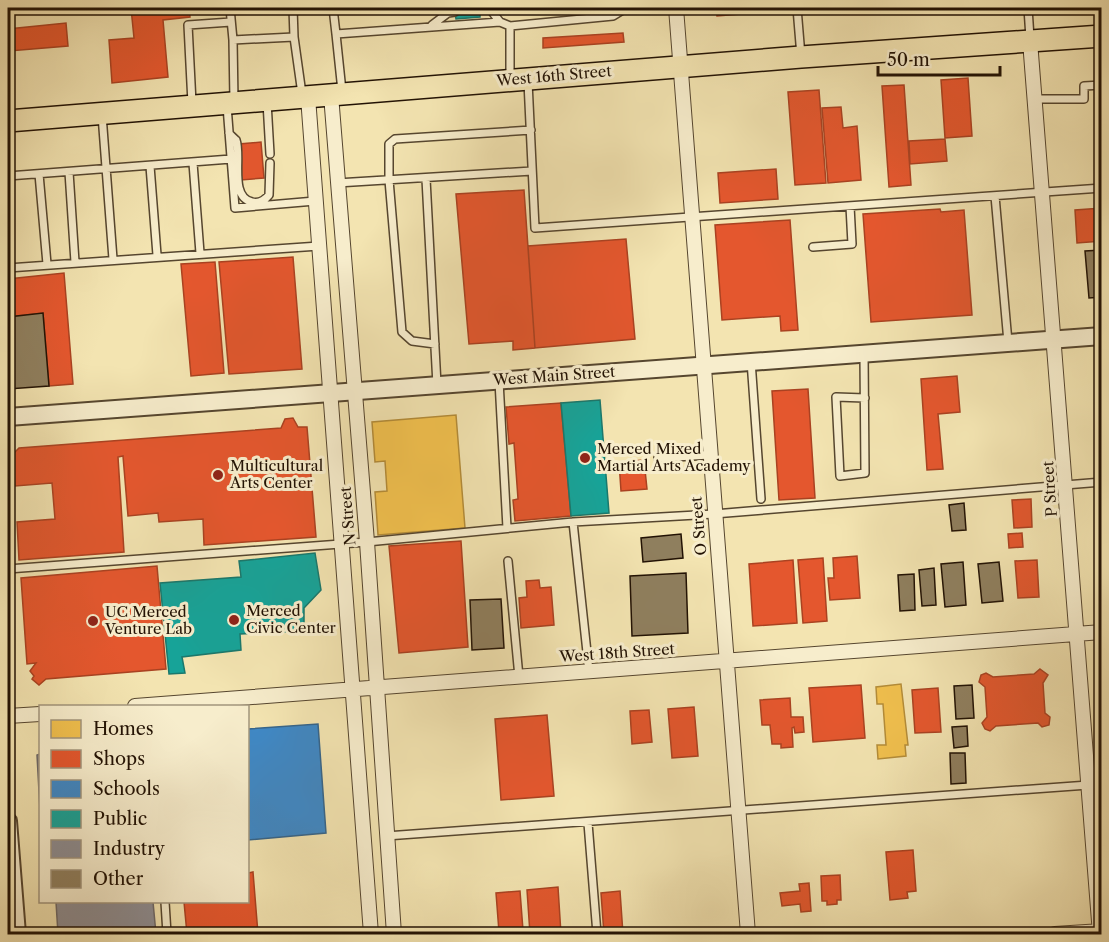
<svg xmlns="http://www.w3.org/2000/svg" width="1109" height="942" viewBox="0 0 1109 942" font-family="'Libre Caslon Text',serif">
<style>
.homes{fill:#f2c14e;stroke:#b48c38;stroke-width:1.5}
.shops{fill:#e4572e;stroke:#aa4221;stroke-width:1.5}
.schools{fill:#3f88c5;stroke:#36658b;stroke-width:1.5}
.public{fill:#17a398;stroke:#1a786c;stroke-width:1.5}
.industry{fill:#8d8d92;stroke:#6d6867;stroke-width:1.5}
.building{fill:#8f7f5e;stroke:#221204;stroke-width:1.5}
.lines{fill:none;stroke-linecap:round;stroke-linejoin:round}
.service-casing{stroke:#56462f;stroke-width:10}
.minor-casing{stroke:#56462f;stroke-width:16}
.tertiary-casing{stroke:#56462f;stroke-width:20}
.primary-casing{stroke:#221204;stroke-width:24}
.service{stroke:#f7edcc;stroke-width:7}
.minor{stroke:#f7edcc;stroke-width:14}
.tertiary{stroke:#f7edcc;stroke-width:16}
.primary{stroke:#f3e4b1;stroke-width:21}
.poi-dot{fill:#8f2418;stroke:#f7edcc;stroke-width:2}
.labels{text-anchor:middle;stroke-width:6;stroke-linejoin:round;paint-order:stroke}
.street-label{font-size:15px;fill:#221204;stroke:#f7edcc}
.poi-label{font-size:15px;fill:#221204;stroke:#f7edcc;text-anchor:start}
</style>
<rect width="100%" height="100%" fill="#f3e4b1"/>
<filter id="stains"><feTurbulence type="fractalNoise" baseFrequency=".00333" numOctaves="4"/><feColorMatrix values="0 0 0 0 .2 0 0 0 0 .09 0 0 0 0 .02 0 0 0 .5 -.17"/></filter>
<radialGradient id="worn" r=".72"><stop offset=".6" stop-color="#630" stop-opacity="0"/><stop offset="1" stop-color="#630" stop-opacity=".3"/></radialGradient>
<path class="homes" d="M456 415 465 528 378 535 375 492 387 491 385 461 375 462 372 422Z
M901 684 908 745H905L906 756 878 759 877 745H886L883 704H877L876 687Z"/>
<path class="shops" d="M131 8H189L190 17 163 20 168 77 112 83 109 40 134 38Z
M716 8H741V14L717 16Z
M854 8H899V11L855 14Z
M66 23 68 46 9 51 8 29Z
M623 33 624 42 543 48V38Z
M968 78 972 136 945 138 941 80Z
M904 85 911 185 889 187 882 86Z
M819 90 826 183 795 185 788 92Z
M841 107 843 128 857 126 861 180 828 183 822 108Z
M945 139 947 161 910 164 909 141Z
M261 142 264 178 241 180 239 144Z
M776 169 778 199 720 203 718 173Z
M524 190 535 348 513 350V341L469 344 456 194Z
M1102 208V241L1077 243 1075 210Z
M940 209 941 212 964 210 972 315 871 322 863 214Z
M790 220 798 330 781 331 780 316 722 320 715 225Z
M626 239 635 339 535 348 528 246Z
M293 257 302 369 229 374 219 262Z
M215 262 224 373 191 376 181 264Z
M64 273 73 384 49 386 43 313 8 317V279Z
M957 376 960 412 938 414 943 469 927 470 921 379Z
M808 389 815 498 779 500 772 391Z
M561 403 571 516 515 521 513 500 518 499 514 443 509 444 506 407Z
M293 418 298 427H307L316 537 204 545 203 519 159 522 158 513 128 516 123 456 118 457 124 552 19 560 17 522 55 519 52 483 15 486 12 455 19 448 281 428 285 419Z
M644 460 647 489 621 491 619 462Z
M1031 499 1032 527 1014 528 1012 500Z
M1022 533 1023 547 1009 548 1008 534Z
M461 541 468 647 399 653 389 546Z
M857 556 860 598 830 600 828 578H834L833 558Z
M823 558 827 621 803 623 798 560Z
M793 560 797 623 753 626 749 564Z
M1037 560 1039 597 1018 598 1015 561Z
M157 566 166 669 46 679 39 685 32 679 34 676 30 671 36 663 27 664 21 578Z
M539 580 540 588 551 587 554 625 521 628 519 598 527 597 526 581Z
M1040 669 1048 675 1043 683 1045 713 1050 717 1049 725 1042 727 1038 723 996 726 990 731 985 729 982 723 987 717 985 687 979 682 981 675 986 673 993 677 1034 674Z
M861 685 865 738 813 742 809 688Z
M938 688 941 732 915 733 912 690Z
M790 698 791 717H803L804 732 795 733 794 727 792 728 793 747 781 748V744H772L770 725H762L760 700Z
M694 707 698 756 672 758 668 709Z
M649 710 652 742 632 744 630 711Z
M547 715 554 796 501 800 495 719Z
M913 850 916 891 907 892 908 898 890 900 886 852Z
M253 872 258 934H187L184 902H248V873Z
M840 875 841 900H837V904L827 905V901H822L821 876Z
M809 883 811 911 801 912 800 904 782 906 780 893 800 891 799 884Z
M558 887 561 934H530L527 890Z
M520 891 523 930 499 932 496 893Z
M620 891 623 934H604L601 893Z"/>
<path class="schools" d="M318 724 326 833 248 840V729Z"/>
<path class="public" d="M454 8H480V17L456 19Z
M600 400 609 513 571 516 561 403Z
M315 553 321 590 304 608V631L240 634 241 650 182 657 185 673 169 674 160 583 241 577 239 561Z"/>
<path class="industry" d="M40 754V810L37 755Z
M56 902H153L156 934H58Z"/>
<path class="building" d="M1102 250V297L1089 298 1085 251Z
M43 313 49 386 8 389V317Z
M964 503 966 530 952 531 949 505Z
M681 534 683 558 643 562 641 538Z
M963 562 966 605 945 607 941 564Z
M999 562 1003 601 982 603 978 564Z
M934 568 936 605 922 606 919 570Z
M686 573 688 633 632 636 630 576Z
M914 574 915 610 900 611 898 575Z
M501 599 504 648 472 650 470 600Z
M972 685 974 718 956 719 954 686Z
M967 726 968 746 954 748 952 727Z
M950 753H965L966 783 951 784Z"/>
<g class="lines">
<g class="service-casing">
<path id="service" d="M230 8 233 40 294 37 293 8
M333 8 336 34 500 22 510 26 613 16 626 8
M797 8 801 56
M1028 8 1030 38
M480 9H490L500 22
M432 25 448 13 455 12
M336 34 342 91
M294 37 302 94
M233 40 234 101
M510 78V26
M528 82 535 228 1102 188
M1035 99H1084V86L1102 85
M267 102 270 154
M192 103 188 25 231 22
M227 106 235 208 315 201
M102 115 113 259
M229 133C230 135 235 139 236 140 242 156 229 197 252 202 260 204 265 200 269 195L270 163
M193 163 200 253
M150 166 157 255
M69 172 75 262
M39 174 47 264
M8 176 231 159
M426 179 437 385
M337 183 532 171
M995 196 1008 342
M813 247 852 244 850 206
M8 268 319 246
M435 344 412 341 402 332 389 180V144L395 139 531 130
M864 355 865 473 840 476 836 397 865 398
M751 361 761 499
M499 381 507 528
M658 458 710 455
M573 522 589 671
M508 561 519 677
M8 569 367 542 573 522 714 514 1102 482
M588 823 597 934
M386 836 1102 784
M165 902 167 934"/>
</g>
<g class="minor-casing">
<path id="minor" d="M676 8 748 934
M1030 41 1100 934
M331 95 367 542 394 934
M308 97 371 934
M135 706 1102 632
M8 716 40 714
M1055 934 1102 931"/>
</g>
<g class="tertiary-casing">
<path id="tertiary" d="M8 417 1102 336
M8 821 17 934"/>
</g>
<g class="primary-casing">
<path id="primary" d="M8 121 801 57 1102 36"/>
</g>
<use href="#service" class="service"/>
<use href="#minor" class="minor"/>
<use href="#tertiary" class="tertiary"/>
<use href="#primary" class="primary"/>
</g>
<g class="poi-dot">
<circle cx="585" cy="458" r="6"/>
<circle cx="218" cy="475" r="6"/>
<circle cx="234" cy="620" r="6"/>
<circle cx="93" cy="621" r="6"/>
</g>
<g class="labels">
<g class="street-label">
<text transform="translate(554 76) rotate(-5)" y="5">West 16th Street</text>
<text transform="translate(554 376) rotate(-4)" y="5">West Main Street</text>
<text transform="translate(1050 489) rotate(-94)" y="5">P Street</text>
<text transform="translate(348 516) rotate(-95)" y="5">N Street</text>
<text transform="translate(699 526) rotate(-95)" y="5">O Street</text>
<text transform="translate(617 653) rotate(-4)" y="5">West 18th Street</text>
</g>
<g class="poi-label">
<text x="597" y="454">Merced Mixed<tspan x="597" dy="17">Martial Arts Academy</tspan></text>
<text x="230" y="471">Multicultural<tspan x="230" dy="17">Arts Center</tspan></text>
<text x="246" y="616">Merced<tspan x="246" dy="17">Civic Center</tspan></text>
<text x="105" y="617">UC Merced<tspan x="105" dy="17">Venture Lab</tspan></text>
</g>
</g>
<rect width="1109" height="942" fill="none" stroke="#f3e4b1" stroke-width="30"/>
<rect x="9" y="9" width="1091" height="924" fill="none" stroke="#221204" stroke-width="3"/>
<rect x="15" y="15" width="1079" height="912" fill="none" stroke="#221204" stroke-width="1.5"/>
<rect x="39" y="705" width="210" height="198" fill="#f7edcc" stroke="#a2957c" stroke-width="1.5"/>
<rect x="51" y="720" width="30" height="18" fill="#f2c14e" stroke="#a2957c" stroke-width="1.5"/>
<text x="93" y="735" font-size="18" fill="#221204">Homes</text>
<rect x="51" y="750" width="30" height="18" fill="#e4572e" stroke="#a2957c" stroke-width="1.5"/>
<text x="93" y="765" font-size="18" fill="#221204">Shops</text>
<rect x="51" y="780" width="30" height="18" fill="#3f88c5" stroke="#a2957c" stroke-width="1.5"/>
<text x="93" y="795" font-size="18" fill="#221204">Schools</text>
<rect x="51" y="810" width="30" height="18" fill="#17a398" stroke="#a2957c" stroke-width="1.5"/>
<text x="93" y="825" font-size="18" fill="#221204">Public</text>
<rect x="51" y="840" width="30" height="18" fill="#8d8d92" stroke="#a2957c" stroke-width="1.5"/>
<text x="93" y="855" font-size="18" fill="#221204">Industry</text>
<rect x="51" y="870" width="30" height="18" fill="#8f7f5e" stroke="#a2957c" stroke-width="1.5"/>
<text x="93" y="885" font-size="18" fill="#221204">Other</text>
<path d="M878 66v9h122v-9" fill="none" stroke="#221204" stroke-width="3"/>
<text x="887" y="66" font-size="18" fill="#221204" stroke="#f7edcc" stroke-width="4.5" paint-order="stroke">50 m</text>
<rect width="100%" height="100%" filter="url(#stains)"/>
<rect width="100%" height="100%" fill="url(#worn)"/>
</svg>
